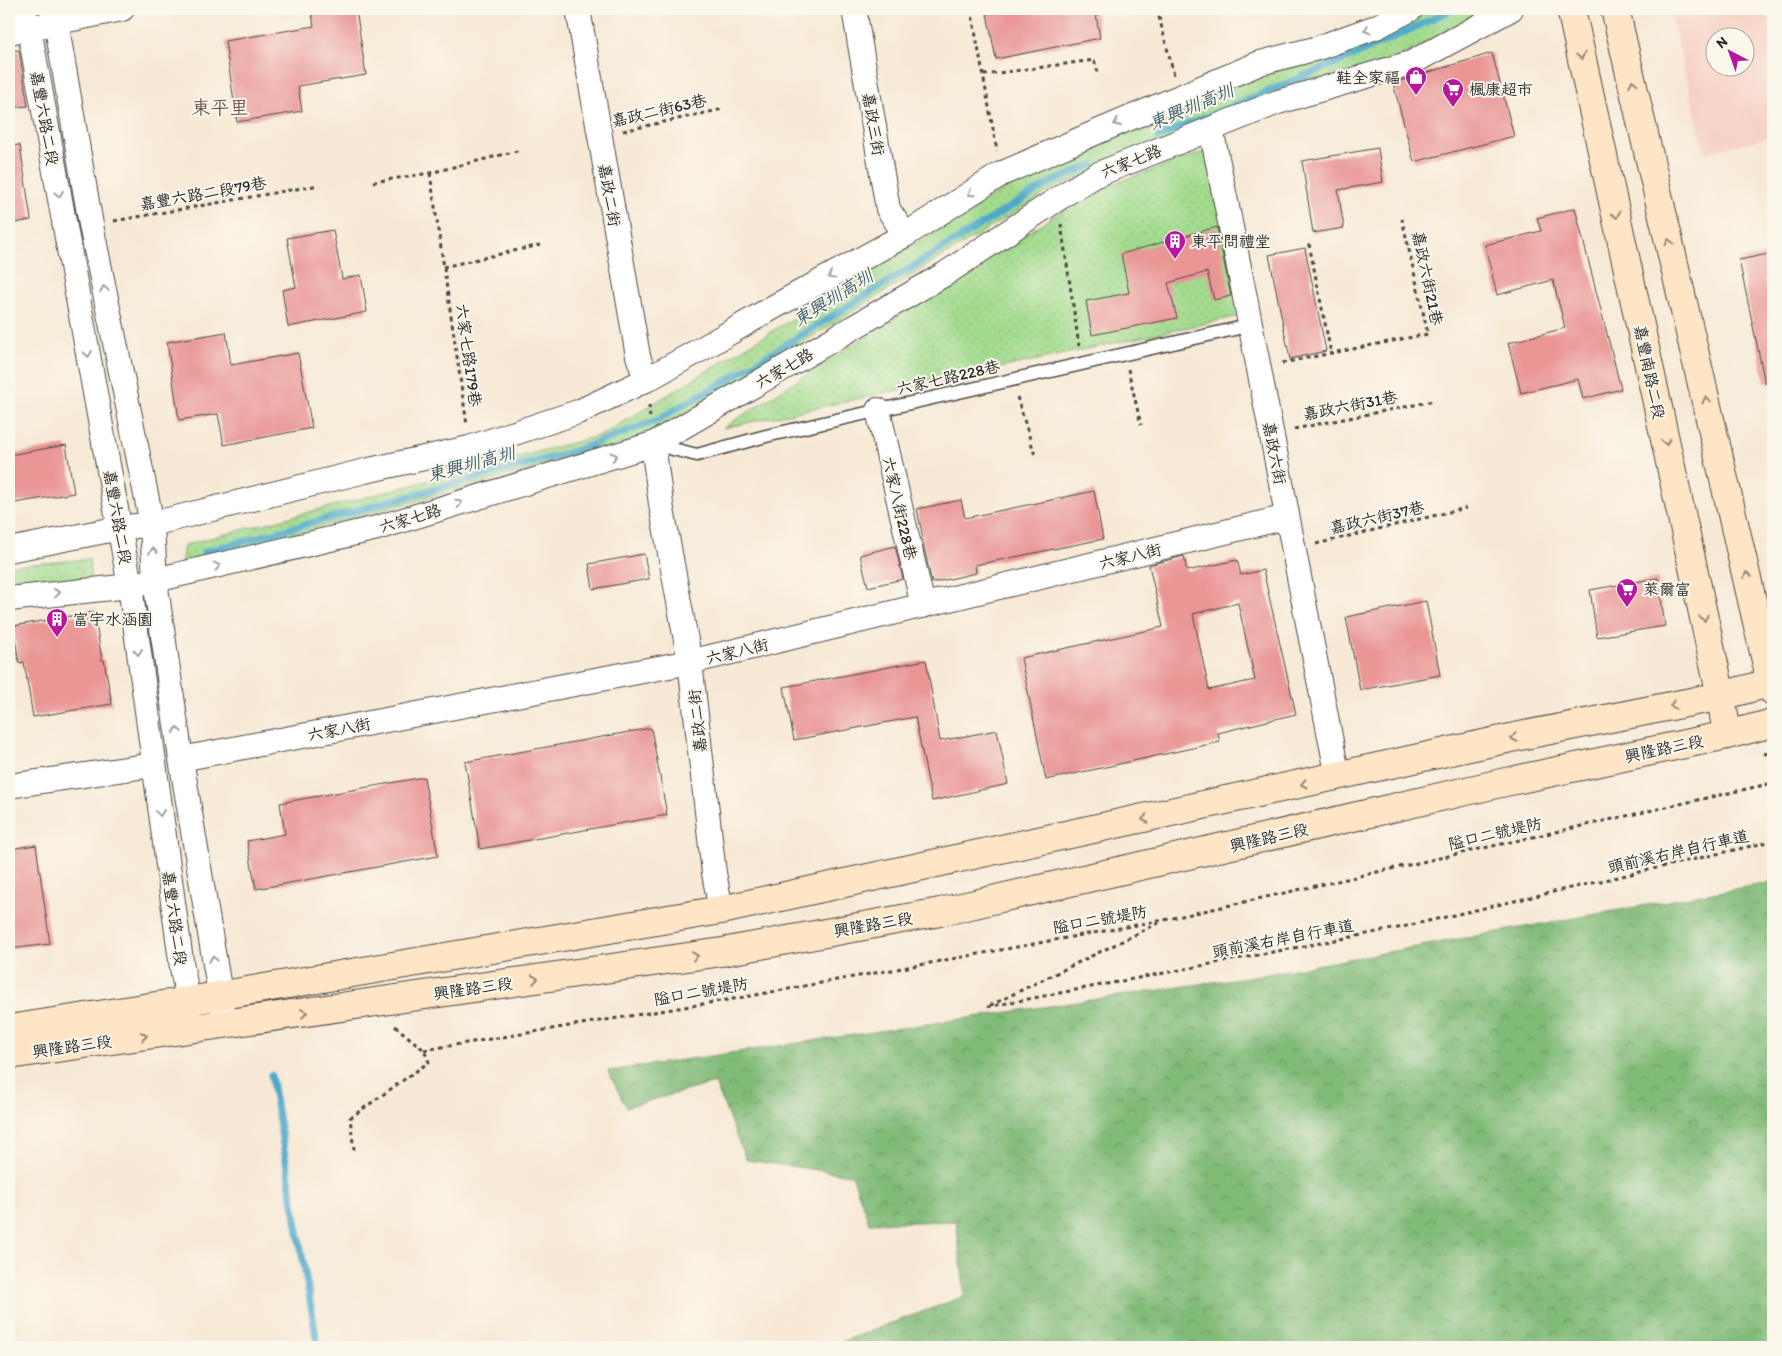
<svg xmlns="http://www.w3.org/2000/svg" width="1782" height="1356" viewBox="0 0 1782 1356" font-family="Itim,'LXGW WenKai TC',sans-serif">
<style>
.built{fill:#f6d2c5;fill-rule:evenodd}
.forest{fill:url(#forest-crowns);stroke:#567352}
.park{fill:url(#park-dots);stroke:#66835c}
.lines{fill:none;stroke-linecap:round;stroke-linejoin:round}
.stream{stroke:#4ba8ca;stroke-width:7}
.building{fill:#e99695;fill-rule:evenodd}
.lane-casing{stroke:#4a4844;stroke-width:15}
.street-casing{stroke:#4a4844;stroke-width:26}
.secondary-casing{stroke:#4a4844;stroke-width:30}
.path{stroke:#4a4844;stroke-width:3;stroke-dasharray:4 4;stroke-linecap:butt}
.lane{stroke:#fff;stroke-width:12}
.street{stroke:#fff;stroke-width:24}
.secondary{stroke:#fde5c5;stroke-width:28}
.oneway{stroke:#a0a0a0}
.oneway2{stroke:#948878}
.labels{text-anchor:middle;stroke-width:4;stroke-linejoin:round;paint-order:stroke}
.poi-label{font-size:16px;fill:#2b2b2b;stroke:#fbf7ec;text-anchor:start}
.street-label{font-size:16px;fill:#2b2b2b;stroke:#fbf7ec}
.water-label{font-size:18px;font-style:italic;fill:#385d6b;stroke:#fbf7ec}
.quarter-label{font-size:19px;fill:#6e5050;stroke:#fbf7ec}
</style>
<defs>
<pattern id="forest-crowns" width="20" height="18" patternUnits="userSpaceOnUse" patternTransform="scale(1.25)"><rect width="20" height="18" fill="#81bb78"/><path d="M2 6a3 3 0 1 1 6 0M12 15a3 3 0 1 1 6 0" fill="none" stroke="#6a9863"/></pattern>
<pattern id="park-dots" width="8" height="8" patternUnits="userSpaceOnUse" patternTransform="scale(1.25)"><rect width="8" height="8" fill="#a2db8d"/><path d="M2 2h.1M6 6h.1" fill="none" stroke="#8cbc7a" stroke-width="1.8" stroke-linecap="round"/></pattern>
</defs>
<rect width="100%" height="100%" fill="#fbf7ec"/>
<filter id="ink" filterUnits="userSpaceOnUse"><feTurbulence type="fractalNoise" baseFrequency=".02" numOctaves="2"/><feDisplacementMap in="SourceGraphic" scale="10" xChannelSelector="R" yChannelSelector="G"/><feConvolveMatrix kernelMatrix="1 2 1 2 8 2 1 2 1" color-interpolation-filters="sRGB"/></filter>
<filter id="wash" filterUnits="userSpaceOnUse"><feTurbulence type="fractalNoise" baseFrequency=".0096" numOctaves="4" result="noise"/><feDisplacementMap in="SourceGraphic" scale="20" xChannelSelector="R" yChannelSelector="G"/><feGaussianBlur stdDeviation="1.12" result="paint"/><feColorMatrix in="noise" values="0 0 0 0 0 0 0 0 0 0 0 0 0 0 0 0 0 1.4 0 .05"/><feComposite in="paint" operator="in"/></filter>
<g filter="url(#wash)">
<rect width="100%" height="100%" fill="#f7e9d5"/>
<path class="built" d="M1669 9H1767L1773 35V136L1705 153ZM1714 38H1744V68H1714Z"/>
<path class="forest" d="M1773 882V1347H827L965 1296 956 1221 869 1223 852 1175 746 1160 715 1083 626 1107 608 1071 1261 975Z"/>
<path class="park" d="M1426 9H1489L1407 53 1056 187 666 426 624 444 181 565 184 545 602 435 1005 189 1220 91 1395 26Z
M1206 151 1244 315 723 428 1093 191Z
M89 559 91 580 9 589V566Z"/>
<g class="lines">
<path class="stream" d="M1158 137 1355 55 1454 9
M204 552 575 451 655 421 736 375 1051 182 1093 165
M9 583H11
M271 1075 318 1347"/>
</g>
<g id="blocks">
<path class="building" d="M311 9H356L366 75 298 86 302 111 237 122 225 41 314 26Z
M986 9H1095L1100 38 996 59Z
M19 50 28 106 9 108V51Z
M1492 53 1514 136 1414 162 1393 83Z
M20 145 31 220 9 224V146Z
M1378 148 1383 182 1338 190 1344 228 1313 233 1302 161Z
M1575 208 1621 389 1583 399 1578 379 1521 393 1508 343 1565 328 1553 280 1497 295 1485 245 1541 231 1537 218Z
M1217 227 1231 296 1214 300 1207 272 1168 283 1177 318 1092 335 1086 301 1129 293 1121 254Z
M333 230 342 279 361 275 367 312 288 327 282 290 296 287 287 238Z
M1305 248 1326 351 1290 359 1269 255Z
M1773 253V382L1765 383 1739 260Z
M226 332 231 365 298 353 312 428 224 445 218 414 179 420 167 342Z
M66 445 74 493 9 504V455Z
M1094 491 1103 539 975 565 976 573 932 583 922 539 923 538 917 509 961 500 965 518Z
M895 546 903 579 868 587 860 555Z
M644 554 649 579 593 589 589 564Z
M1184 556 1187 571 1237 560 1241 575 1263 570 1296 714 1218 733 1220 742 1046 780 1021 658 1163 627 1149 565ZM1238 603 1255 680 1209 690 1193 614Z
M1658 578 1665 626 1597 637 1590 590Z
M1426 601 1440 675 1360 690 1346 617Z
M94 612 102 660H104L112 704 33 717 24 662 19 663 13 626Z
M926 660 940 741 997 730 1008 784 932 801 915 717 794 740 784 687Z
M651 728 667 815 480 849 465 762Z
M424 777 438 856 256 889 247 841 285 834 280 803Z
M36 845 50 944 9 949V849Z"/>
</g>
</g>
<g filter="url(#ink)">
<use href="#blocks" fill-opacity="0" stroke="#4a4844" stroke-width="1"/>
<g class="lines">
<g class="lane-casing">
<path id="lane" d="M653 444 697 455 766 436 1252 325"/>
</g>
<g class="street-casing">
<path id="street" d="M23 9 29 28 130 586 182 968 188 1001V1018
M52 9 56 22 91 225 152 524 155 581 181 759 225 1024
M578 9 638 356 646 380
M854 9 888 209 905 235
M9 32 122 9
M1211 129C1256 345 1295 561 1338 777
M878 410 923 606
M653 444 661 504 690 662 714 873 721 910
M9 550 120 528 152 524 365 471 469 448 578 412 646 380 705 347 772 308 905 235 1001 174 1090 135 1260 63 1318 48 1376 27 1411 9
M9 599 130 586 377 528 653 444 945 274 1065 194 1096 175 1278 102 1411 63 1511 9
M181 759 690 662 1287 517
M9 786 153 765"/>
</g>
<g class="secondary-casing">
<path id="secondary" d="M1571 9 1721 696 1727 735
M1615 9 1773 691
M9 1029 188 1001 721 910 1520 736 1721 696 1773 682
M9 1055 722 952 940 912 1501 783 1727 735 1773 723"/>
</g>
<path class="path" d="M971 9 997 151
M1157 9 1174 75
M984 75 1094 60 1099 75
M623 131 723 109
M430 173 467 425
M373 182 430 173 521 150
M114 221 319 185
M1061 224 1079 346
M1309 244 1331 353
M443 267 540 245
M1282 363 1428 334 1402 219
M1128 369 1141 425
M1017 397 1035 455
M649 405 650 419
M1294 429 1434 401
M1316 544 1466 508
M1764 754 1773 752
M1159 923 987 1007 1398 928 1773 841
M395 1026 424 1050
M424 1050 739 998 1164 920 1773 783
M354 1150 350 1118 429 1062 424 1050"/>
<use href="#lane" class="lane"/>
<use href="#street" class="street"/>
<use href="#secondary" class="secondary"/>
</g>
<defs><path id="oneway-chevron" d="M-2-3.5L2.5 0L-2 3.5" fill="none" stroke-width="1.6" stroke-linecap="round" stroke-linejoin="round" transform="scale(1.25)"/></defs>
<g class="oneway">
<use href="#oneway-chevron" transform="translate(1367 30) rotate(160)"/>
<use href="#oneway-chevron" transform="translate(1117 123) rotate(157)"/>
<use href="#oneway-chevron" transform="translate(971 193) rotate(148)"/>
<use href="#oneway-chevron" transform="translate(59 194) rotate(80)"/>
<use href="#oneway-chevron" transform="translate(831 276) rotate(151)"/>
<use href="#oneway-chevron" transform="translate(104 289) rotate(-101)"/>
<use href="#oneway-chevron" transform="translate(88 354) rotate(80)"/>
<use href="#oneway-chevron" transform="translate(614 456) rotate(-16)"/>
<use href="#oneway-chevron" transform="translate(459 503) rotate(-17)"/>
<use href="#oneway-chevron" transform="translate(153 551) rotate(-94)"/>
<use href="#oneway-chevron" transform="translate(217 566) rotate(-13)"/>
<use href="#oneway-chevron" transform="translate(57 593) rotate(-6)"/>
<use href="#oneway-chevron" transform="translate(138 652) rotate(83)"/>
<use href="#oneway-chevron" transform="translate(177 730) rotate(-98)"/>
<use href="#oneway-chevron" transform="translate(160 813) rotate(82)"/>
<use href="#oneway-chevron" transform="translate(213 959) rotate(-100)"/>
</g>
<g class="oneway2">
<use href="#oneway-chevron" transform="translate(1581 56) rotate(78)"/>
<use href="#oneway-chevron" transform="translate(1633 83) rotate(-103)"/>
<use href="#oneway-chevron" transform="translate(1616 215) rotate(78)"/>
<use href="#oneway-chevron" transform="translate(1669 242) rotate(-103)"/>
<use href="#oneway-chevron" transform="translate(1706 400) rotate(-103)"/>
<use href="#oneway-chevron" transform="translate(1666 442) rotate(78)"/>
<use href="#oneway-chevron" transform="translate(1747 575) rotate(-103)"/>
<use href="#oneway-chevron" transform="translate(1704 618) rotate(78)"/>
<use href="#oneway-chevron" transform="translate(1673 705) rotate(169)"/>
<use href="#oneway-chevron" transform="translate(1514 738) rotate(168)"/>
<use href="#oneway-chevron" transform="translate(1304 784) rotate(168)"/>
<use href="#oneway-chevron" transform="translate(1145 819) rotate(168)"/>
<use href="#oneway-chevron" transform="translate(695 956) rotate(-8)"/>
<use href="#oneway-chevron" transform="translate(535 979) rotate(-8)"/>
<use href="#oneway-chevron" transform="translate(304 1013) rotate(-8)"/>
<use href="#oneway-chevron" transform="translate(144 1036) rotate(-9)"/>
</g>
</g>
<defs>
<g id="shop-pin" transform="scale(1.125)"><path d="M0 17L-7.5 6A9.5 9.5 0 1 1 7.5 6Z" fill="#b5179e" stroke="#fbf7ec"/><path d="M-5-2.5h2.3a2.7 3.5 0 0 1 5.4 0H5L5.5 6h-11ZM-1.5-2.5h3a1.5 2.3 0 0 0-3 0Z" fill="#fff"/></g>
<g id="supermarket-pin" transform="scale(1.125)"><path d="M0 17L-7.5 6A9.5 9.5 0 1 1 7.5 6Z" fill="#b5179e" stroke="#fbf7ec"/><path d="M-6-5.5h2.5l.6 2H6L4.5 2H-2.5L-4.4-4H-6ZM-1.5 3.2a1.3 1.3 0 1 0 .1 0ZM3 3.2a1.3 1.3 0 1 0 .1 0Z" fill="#fff"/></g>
<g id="building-pin" transform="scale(1.125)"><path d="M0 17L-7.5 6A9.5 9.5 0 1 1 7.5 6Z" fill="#b5179e" stroke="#fbf7ec"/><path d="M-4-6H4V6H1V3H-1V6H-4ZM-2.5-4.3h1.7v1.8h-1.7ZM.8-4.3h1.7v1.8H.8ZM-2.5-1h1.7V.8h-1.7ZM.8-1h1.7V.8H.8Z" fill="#fff"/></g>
</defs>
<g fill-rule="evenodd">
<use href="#shop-pin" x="1416" y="77"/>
<use href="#supermarket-pin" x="1453" y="89"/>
<use href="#building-pin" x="1175" y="241"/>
<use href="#supermarket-pin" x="1627" y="589"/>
<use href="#building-pin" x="57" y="619"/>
</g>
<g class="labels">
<g class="poi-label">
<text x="1400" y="83" text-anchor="end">鞋全家福</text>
<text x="1469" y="95">楓康超市</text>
<text x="1191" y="247">東平問禮堂</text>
<text x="1643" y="595">萊爾富</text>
<text x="73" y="625">富宇水涵園</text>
</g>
<g class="street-label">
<text transform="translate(659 110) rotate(-13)" y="6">嘉政二街63巷</text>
<text transform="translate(45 118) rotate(80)" y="6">嘉豐六路二段</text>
<text transform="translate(874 124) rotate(80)" y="6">嘉政三街</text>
<text transform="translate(1131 161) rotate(-22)" y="6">六家七路</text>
<text transform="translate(203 193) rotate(-10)" y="6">嘉豐六路二段79巷</text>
<text transform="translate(610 195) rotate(80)" y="6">嘉政二街</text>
<text transform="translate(1428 278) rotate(78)" y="6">嘉政六街21巷</text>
<text transform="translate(469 355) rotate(82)" y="6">六家七路179巷</text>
<text transform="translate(784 368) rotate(-30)" y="6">六家七路</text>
<text transform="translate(1650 372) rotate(78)" y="6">嘉豐南路二段</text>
<text transform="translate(948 377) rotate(-13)" y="6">六家七路228巷</text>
<text transform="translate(1350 405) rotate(-11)" y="6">嘉政六街31巷</text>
<text transform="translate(1275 453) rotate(79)" y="6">嘉政六街</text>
<text transform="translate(900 508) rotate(77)" y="6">六家八街228巷</text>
<text transform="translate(118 517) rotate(80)" y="6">嘉豐六路二段</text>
<text transform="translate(1377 517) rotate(-13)" y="6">嘉政六街37巷</text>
<text transform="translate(410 518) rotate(-17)" y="6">六家七路</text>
<text transform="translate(1130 556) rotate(-14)" y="6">六家八街</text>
<text transform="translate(737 651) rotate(-14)" y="6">六家八街</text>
<text transform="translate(697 721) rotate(-96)" y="6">嘉政二街</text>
<text transform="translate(339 729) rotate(-11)" y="6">六家八街</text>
<text transform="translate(1664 748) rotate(-12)" y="6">興隆路三段</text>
<text transform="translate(1495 833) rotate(-13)" y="6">隘口二號堤防</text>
<text transform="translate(1269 837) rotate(-13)" y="6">興隆路三段</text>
<text transform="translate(1678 851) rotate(-13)" y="6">頭前溪右岸自行車道</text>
<text transform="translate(175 918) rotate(82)" y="6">嘉豐六路二段</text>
<text transform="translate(1100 919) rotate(-10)" y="6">隘口二號堤防</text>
<text transform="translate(873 924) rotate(-10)" y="6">興隆路三段</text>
<text transform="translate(1283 938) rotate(-11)" y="6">頭前溪右岸自行車道</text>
<text transform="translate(473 988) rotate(-8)" y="6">興隆路三段</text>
<text transform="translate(701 991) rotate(-10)" y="6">隘口二號堤防</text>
<text transform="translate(72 1046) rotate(-8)" y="6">興隆路三段</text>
</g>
<g class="water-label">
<text transform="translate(1191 107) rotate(-23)" y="6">東興圳高圳</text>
<text transform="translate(833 298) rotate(-32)" y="6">東興圳高圳</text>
<text transform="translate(471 464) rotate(-15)" y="6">東興圳高圳</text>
</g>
<g class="quarter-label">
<text x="220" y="114">東平里</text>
</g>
</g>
<rect width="1782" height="1356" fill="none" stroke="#fbf7ec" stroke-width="30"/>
<g transform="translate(1730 52) rotate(319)"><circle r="24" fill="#fbf7ec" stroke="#a8a59f"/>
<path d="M0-4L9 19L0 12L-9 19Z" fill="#b5179e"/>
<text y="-8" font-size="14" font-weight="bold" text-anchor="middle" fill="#2b2b2b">N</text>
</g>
</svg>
